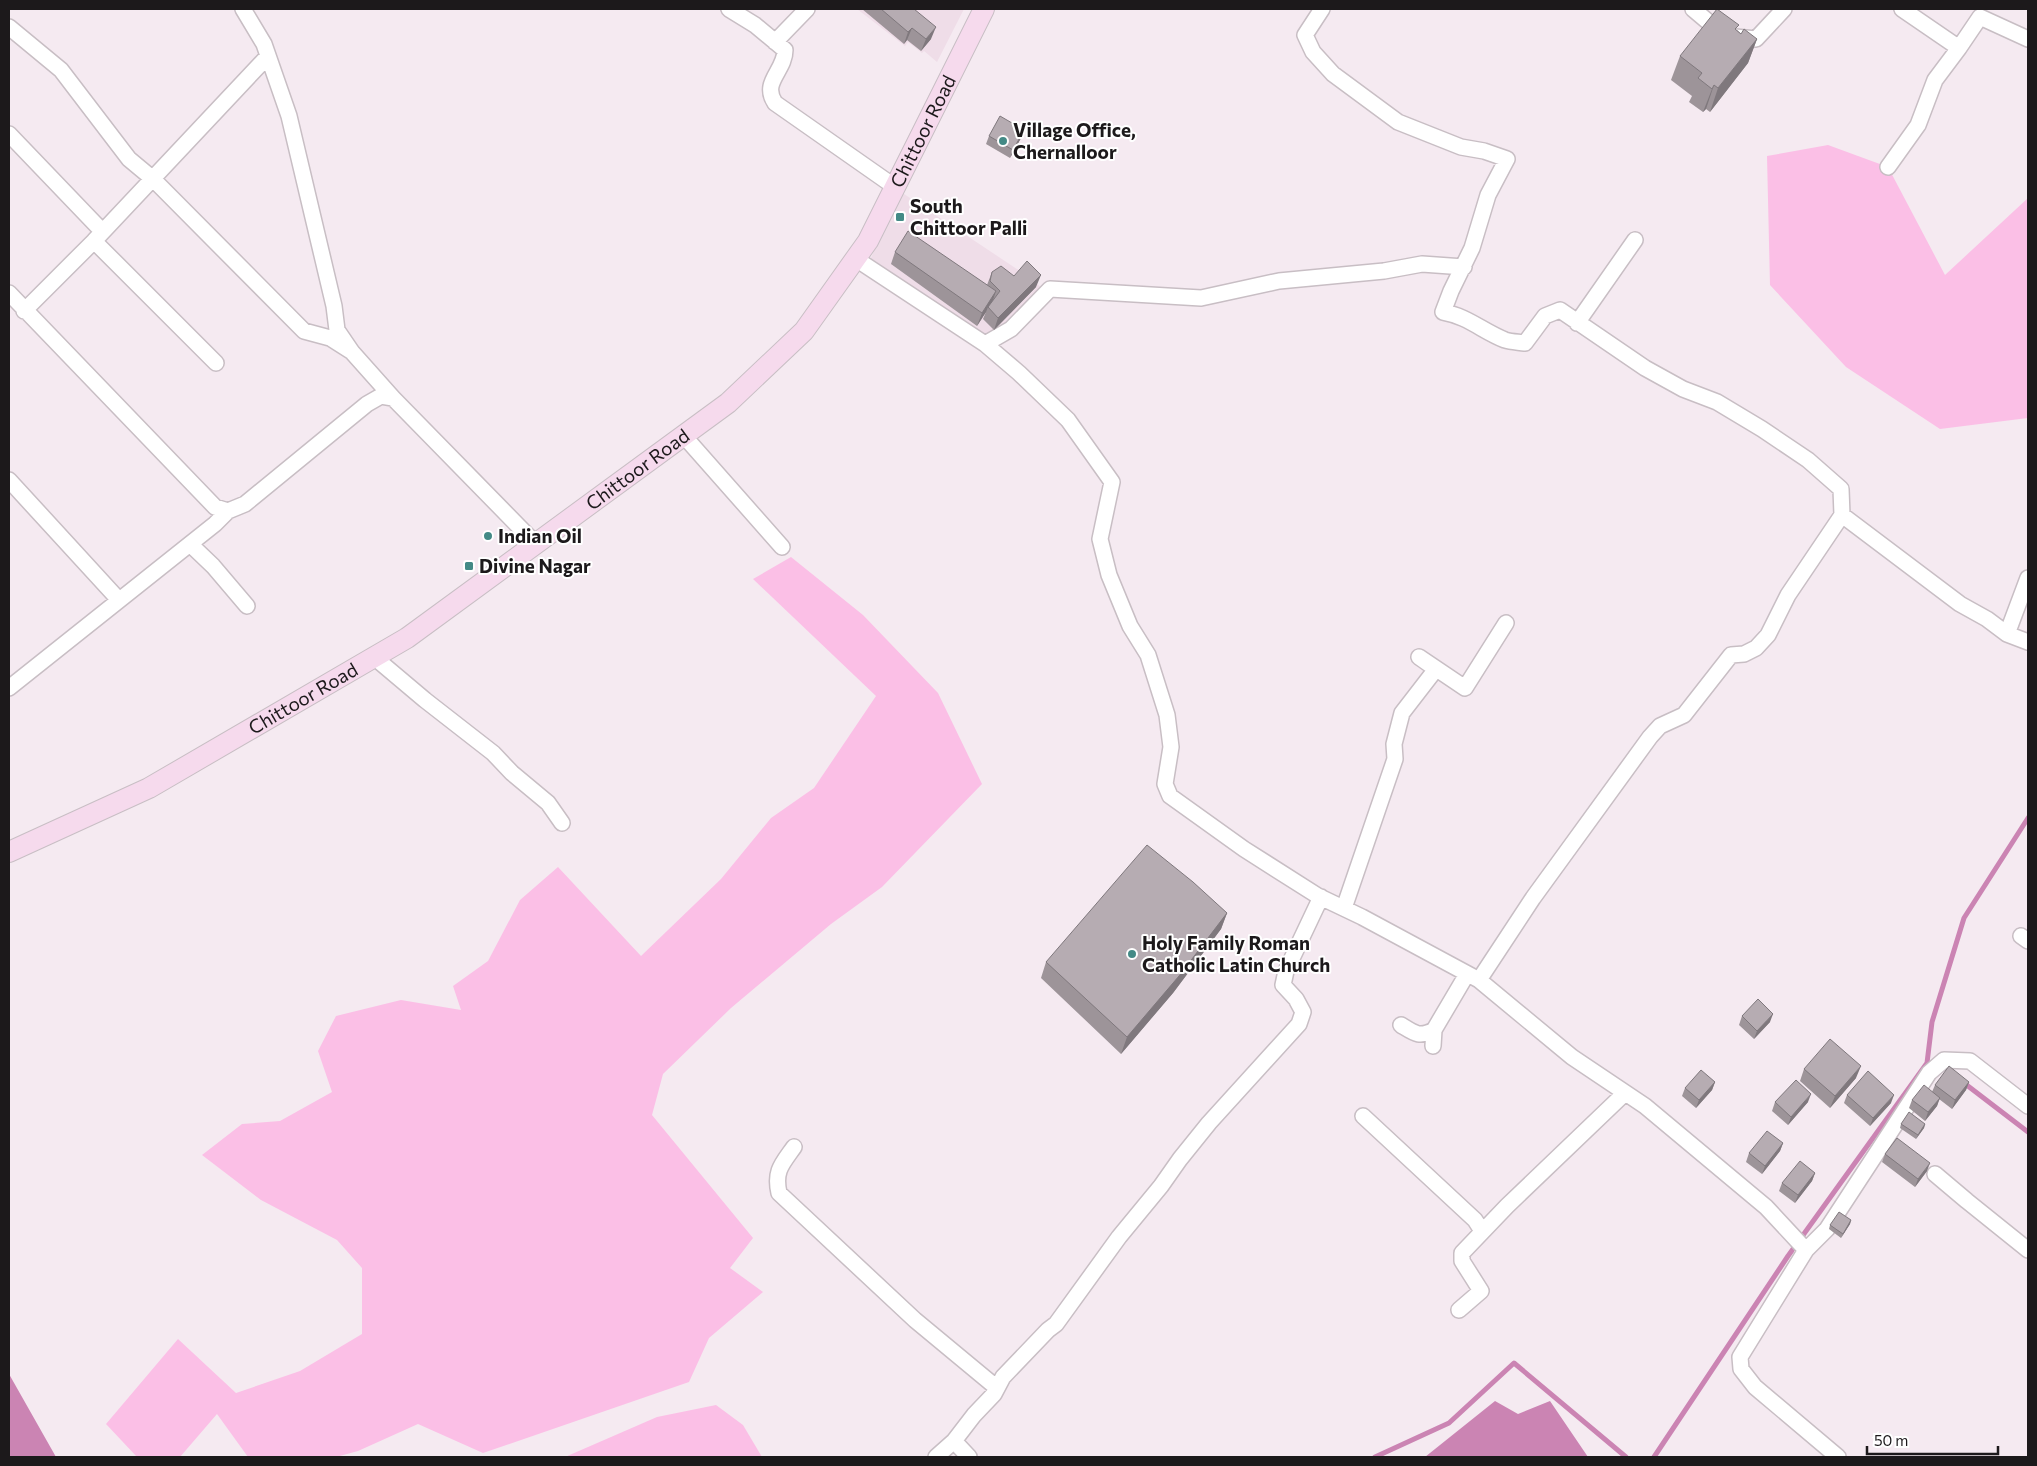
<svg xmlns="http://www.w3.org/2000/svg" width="2037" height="1466" viewBox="0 0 2037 1466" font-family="Commissioner,sans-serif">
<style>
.built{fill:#efdde8}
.green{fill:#fbbfe6}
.water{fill:#cb84b3}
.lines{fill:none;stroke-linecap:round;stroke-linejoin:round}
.stream{stroke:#cb84b3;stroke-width:5}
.street-casing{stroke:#c8bec4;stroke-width:18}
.secondary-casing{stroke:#c8bec4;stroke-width:22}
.street{stroke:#fff;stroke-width:15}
.secondary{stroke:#f6daed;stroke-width:20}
.wall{fill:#9d9499}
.shaded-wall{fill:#7f787d}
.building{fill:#b6acb2;stroke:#7f787d}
.poi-dot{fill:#438a86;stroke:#fff;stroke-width:2}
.labels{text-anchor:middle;stroke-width:4;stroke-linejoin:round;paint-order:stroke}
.poi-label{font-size:19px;font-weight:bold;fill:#1c191b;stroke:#fff;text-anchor:start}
.street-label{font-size:19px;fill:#1c191b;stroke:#fff}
</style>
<rect width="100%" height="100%" fill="#f5eaf1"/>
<path class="built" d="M857 9H964L937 62 924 51 922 53 908 42 905 46Z
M901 192 1029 277 1043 289 1014 322 986 339 870 260Z"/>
<path class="green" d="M1828 145 1888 167 1945 275 2028 198V418L1940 429 1846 367 1770 285 1767 156Z
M791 557 863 615 938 693 982 784 882 887 831 924 731 1008 663 1074 652 1115 753 1238 730 1268 763 1292 709 1338 689 1382 483 1453 418 1424 358 1451 336 1457H248L217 1414 180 1457H137L106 1424 178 1339 236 1393 300 1371 362 1334V1268L337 1240 261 1200 202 1155 242 1124 280 1121 332 1092 318 1051 336 1016 401 1000 461 1010 453 986 488 961 520 900 558 867 641 956 721 879 771 818 814 788 876 696 753 579Z
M716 1405 743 1425 762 1457H565L657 1417Z"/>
<path class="water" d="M9 1374 56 1457H9Z
M1495 1401 1518 1414 1550 1401 1588 1457H1425Z"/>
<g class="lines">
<path class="stream" d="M1964 1083 2028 1132
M1375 1457 1449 1423 1514 1363 1626 1457
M1654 1457 1788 1256 1927 1063 1932 1022 1964 918 2028 818"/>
<g class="street-casing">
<path id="street" d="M243 9 264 44 289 116 334 306 337 330 352 352 393 398
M729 9 755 25 785 50C785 71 761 82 775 103L895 187
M1322 9 1305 35 1313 52 1333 74 1398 122 1461 147 1484 151 1507 159 1488 195 1472 248 1451 291 1443 312C1467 316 1484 332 1505 340 1511 342 1519 342 1525 343L1545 316 1560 310 1645 368 1683 389 1717 402 1762 429 1808 460 1841 489 1842 515 1960 604 1987 619 2007 634 2028 642
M1693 9 1725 36 1756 39 1784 9
M1902 9 1959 48 1980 17 2028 39
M9 27 61 70 129 159 153 179 304 331 330 338 352 352
M775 42 807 9
M9 134 102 231
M1888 167 1918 125 1935 80 1959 48
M94 241 216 363
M856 259 985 344 1019 373 1068 420 1112 482 1100 539 1109 575 1130 626 1148 655 1167 715 1171 747 1165 784 1170 796 1244 849 1318 896 1362 917 1479 980 1572 1057 1645 1106 1766 1207 1806 1250
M9 293 215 507 228 511 245 504 367 404 381 396 393 398 536 544
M24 311 94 241 268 56
M1577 323 1635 240
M985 344 1011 329 1050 289 1201 298 1279 281 1384 271 1422 264 1464 267
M684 436 782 547
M9 480 119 600
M190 544 213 566 247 606
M2007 634 2028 578
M374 657 425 700 493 753 512 773 548 803 562 823
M9 688 215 524 228 511
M1344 908 1395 759 1394 744 1402 713 1436 669 1419 657 1465 688 1506 623
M2021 936 2028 941
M1479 980 1533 898 1650 737 1660 726 1684 715 1731 655 1744 654 1756 648 1768 635 1788 595 1842 515
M1401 1025C1414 1033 1419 1038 1434 1030
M1433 1046 1434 1030 1467 974
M1363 1116 1475 1220 1482 1231
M794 1147C782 1164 774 1171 779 1193L915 1320 997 1388
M1935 1174 1967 1201 2028 1250
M1459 1310 1481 1291 1462 1261V1253L1507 1206 1625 1093
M954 1441 969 1457
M936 1457 954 1441 974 1415 994 1394 1003 1377 1048 1330 1056 1324 1119 1237 1161 1186 1180 1159 1209 1123 1299 1024 1303 1012 1296 999 1283 985 1286 971 1321 897
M1838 1457 1755 1387 1741 1369 1740 1357 1806 1250 1827 1229 1929 1073 1944 1060 1970 1061 2028 1106"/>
</g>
<g class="secondary-casing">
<g id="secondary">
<path id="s1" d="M9 852 149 788 407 638 728 403 804 331 868 241 984 9"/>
</g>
</g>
<use href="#street" class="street"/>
<use href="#secondary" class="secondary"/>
</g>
<path class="wall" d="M862 9H914L931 39 921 51 907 40 904 44Z
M1737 30 1741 34 1757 39 1748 63 1710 112 1706 109 1703 112 1689 102 1692 96 1671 80 1680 56Z
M989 136 1021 138 1010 158 986 144Z
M895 252 987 285 992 272 1014 276 1036 287 994 330 983 319 986 312 977 326 891 264Z
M1227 913 1221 929 1173 993 1121 1054 1041 978 1046 962Z
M1742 1016 1770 1022 1754 1039 1739 1025Z
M1804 1069 1856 1078 1830 1108 1800 1081Z
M1715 1082 1712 1090 1696 1108 1682 1096 1685 1088Z
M1969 1082 1966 1090 1952 1109 1939 1099 1937 1106 1925 1121 1909 1108 1912 1100 1932 1092 1935 1085Z
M1847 1095 1891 1103 1870 1126 1844 1103Z
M1775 1102H1808L1788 1125 1772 1111Z
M1901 1124H1925L1924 1128 1916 1139 1900 1128Z
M1783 1143 1780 1151 1762 1174 1746 1162 1749 1153Z
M1885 1154 1927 1171 1915 1187 1882 1162Z
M1815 1173 1812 1181 1795 1203 1779 1191 1782 1183Z
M1851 1220 1850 1224 1841 1238 1829 1229 1830 1225Z"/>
<path class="shaded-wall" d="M936 27 931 39 921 51 926 39Z
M912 28 907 40 904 44 908 32Z
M1757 39 1748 63 1710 112 1718 88Z
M1714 85 1706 109 1703 112 1712 89Z
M1024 130 1021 138 1010 158 1013 150Z
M1041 275 1036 287 994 330 998 318Z
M996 291 992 303 988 307 986 312 977 326 982 313Z
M1227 913 1221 929 1173 993 1121 1054 1127 1037Z
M1773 1014 1770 1022 1754 1039 1757 1031Z
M1861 1066 1856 1078 1830 1108 1835 1096Z
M1715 1082 1712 1090 1696 1108 1699 1100Z
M1969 1082 1966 1090 1952 1109 1955 1100Z
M1811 1094 1808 1102 1788 1125 1791 1117Z
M1894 1095 1891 1103 1870 1126 1873 1118Z
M1940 1098 1937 1106 1925 1121 1928 1112Z
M1925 1124 1924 1128 1916 1139 1918 1135Z
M1783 1143 1780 1151 1762 1174 1765 1166Z
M1930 1163 1927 1171 1915 1187 1918 1179Z
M1815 1173 1812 1181 1795 1203 1798 1195Z
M1851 1220 1850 1224 1841 1238 1843 1234Z"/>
<path class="building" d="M881 9H914L936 27 926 39 912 28 908 32Z
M1717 9 1739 25 1735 29 1741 34 1744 29 1757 39 1718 88 1714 85 1712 89 1698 78 1702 73 1680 56Z
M1000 116 1024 130 1013 150 989 136Z
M908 231 996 291 982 313 895 252Z
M1027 261 1041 275 998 318 988 307 1000 291 990 281 992 272 1001 266 1014 276Z
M1147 845 1193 882 1227 913 1179 976 1127 1037 1046 962Z
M1758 999 1773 1014 1757 1031 1742 1016Z
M1830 1039 1861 1066 1835 1096 1804 1069Z
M1949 1066 1969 1082 1955 1100 1935 1085Z
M1701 1070 1715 1082 1699 1100 1685 1088Z
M1868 1071 1894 1095 1873 1118 1847 1095Z
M1796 1080 1811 1094 1791 1117 1775 1102Z
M1924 1085 1940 1098 1928 1112 1912 1100Z
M1909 1112 1925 1124 1918 1135 1901 1124Z
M1767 1131 1783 1143 1765 1166 1749 1153Z
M1897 1138 1930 1163 1918 1179 1885 1154Z
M1800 1161 1815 1173 1798 1195 1782 1183Z
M1839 1212 1851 1220 1843 1234 1830 1225Z"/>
<g class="poi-dot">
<circle cx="1003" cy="141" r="5"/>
<rect x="895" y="212" width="10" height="10" rx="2.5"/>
<circle cx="488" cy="536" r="5"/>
<rect x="464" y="561" width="10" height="10" rx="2.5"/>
<circle cx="1132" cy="954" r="5"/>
</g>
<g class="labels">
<g class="poi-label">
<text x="1013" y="137">Village Office,<tspan x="1013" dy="22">Chernalloor</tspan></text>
<text x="910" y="213">South<tspan x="910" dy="22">Chittoor Palli</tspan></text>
<text x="498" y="543">Indian Oil</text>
<text x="479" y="573">Divine Nagar</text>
<text x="1142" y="950">Holy Family Roman<tspan x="1142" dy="22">Catholic Latin Church</tspan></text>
</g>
<g class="street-label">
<text dy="7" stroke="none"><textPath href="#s1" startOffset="1188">Chittoor Road</textPath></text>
<text dy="7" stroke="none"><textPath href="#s1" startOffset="738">Chittoor Road</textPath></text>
<text dy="7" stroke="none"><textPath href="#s1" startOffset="332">Chittoor Road</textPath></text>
</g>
</g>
<rect width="2037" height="1466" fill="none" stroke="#1c191b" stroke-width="20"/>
<path d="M1867 1446v8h131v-8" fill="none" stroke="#1c191b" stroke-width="2.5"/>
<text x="1874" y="1446" font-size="15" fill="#1c191b" stroke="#ffffff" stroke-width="4" paint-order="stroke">50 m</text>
</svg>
